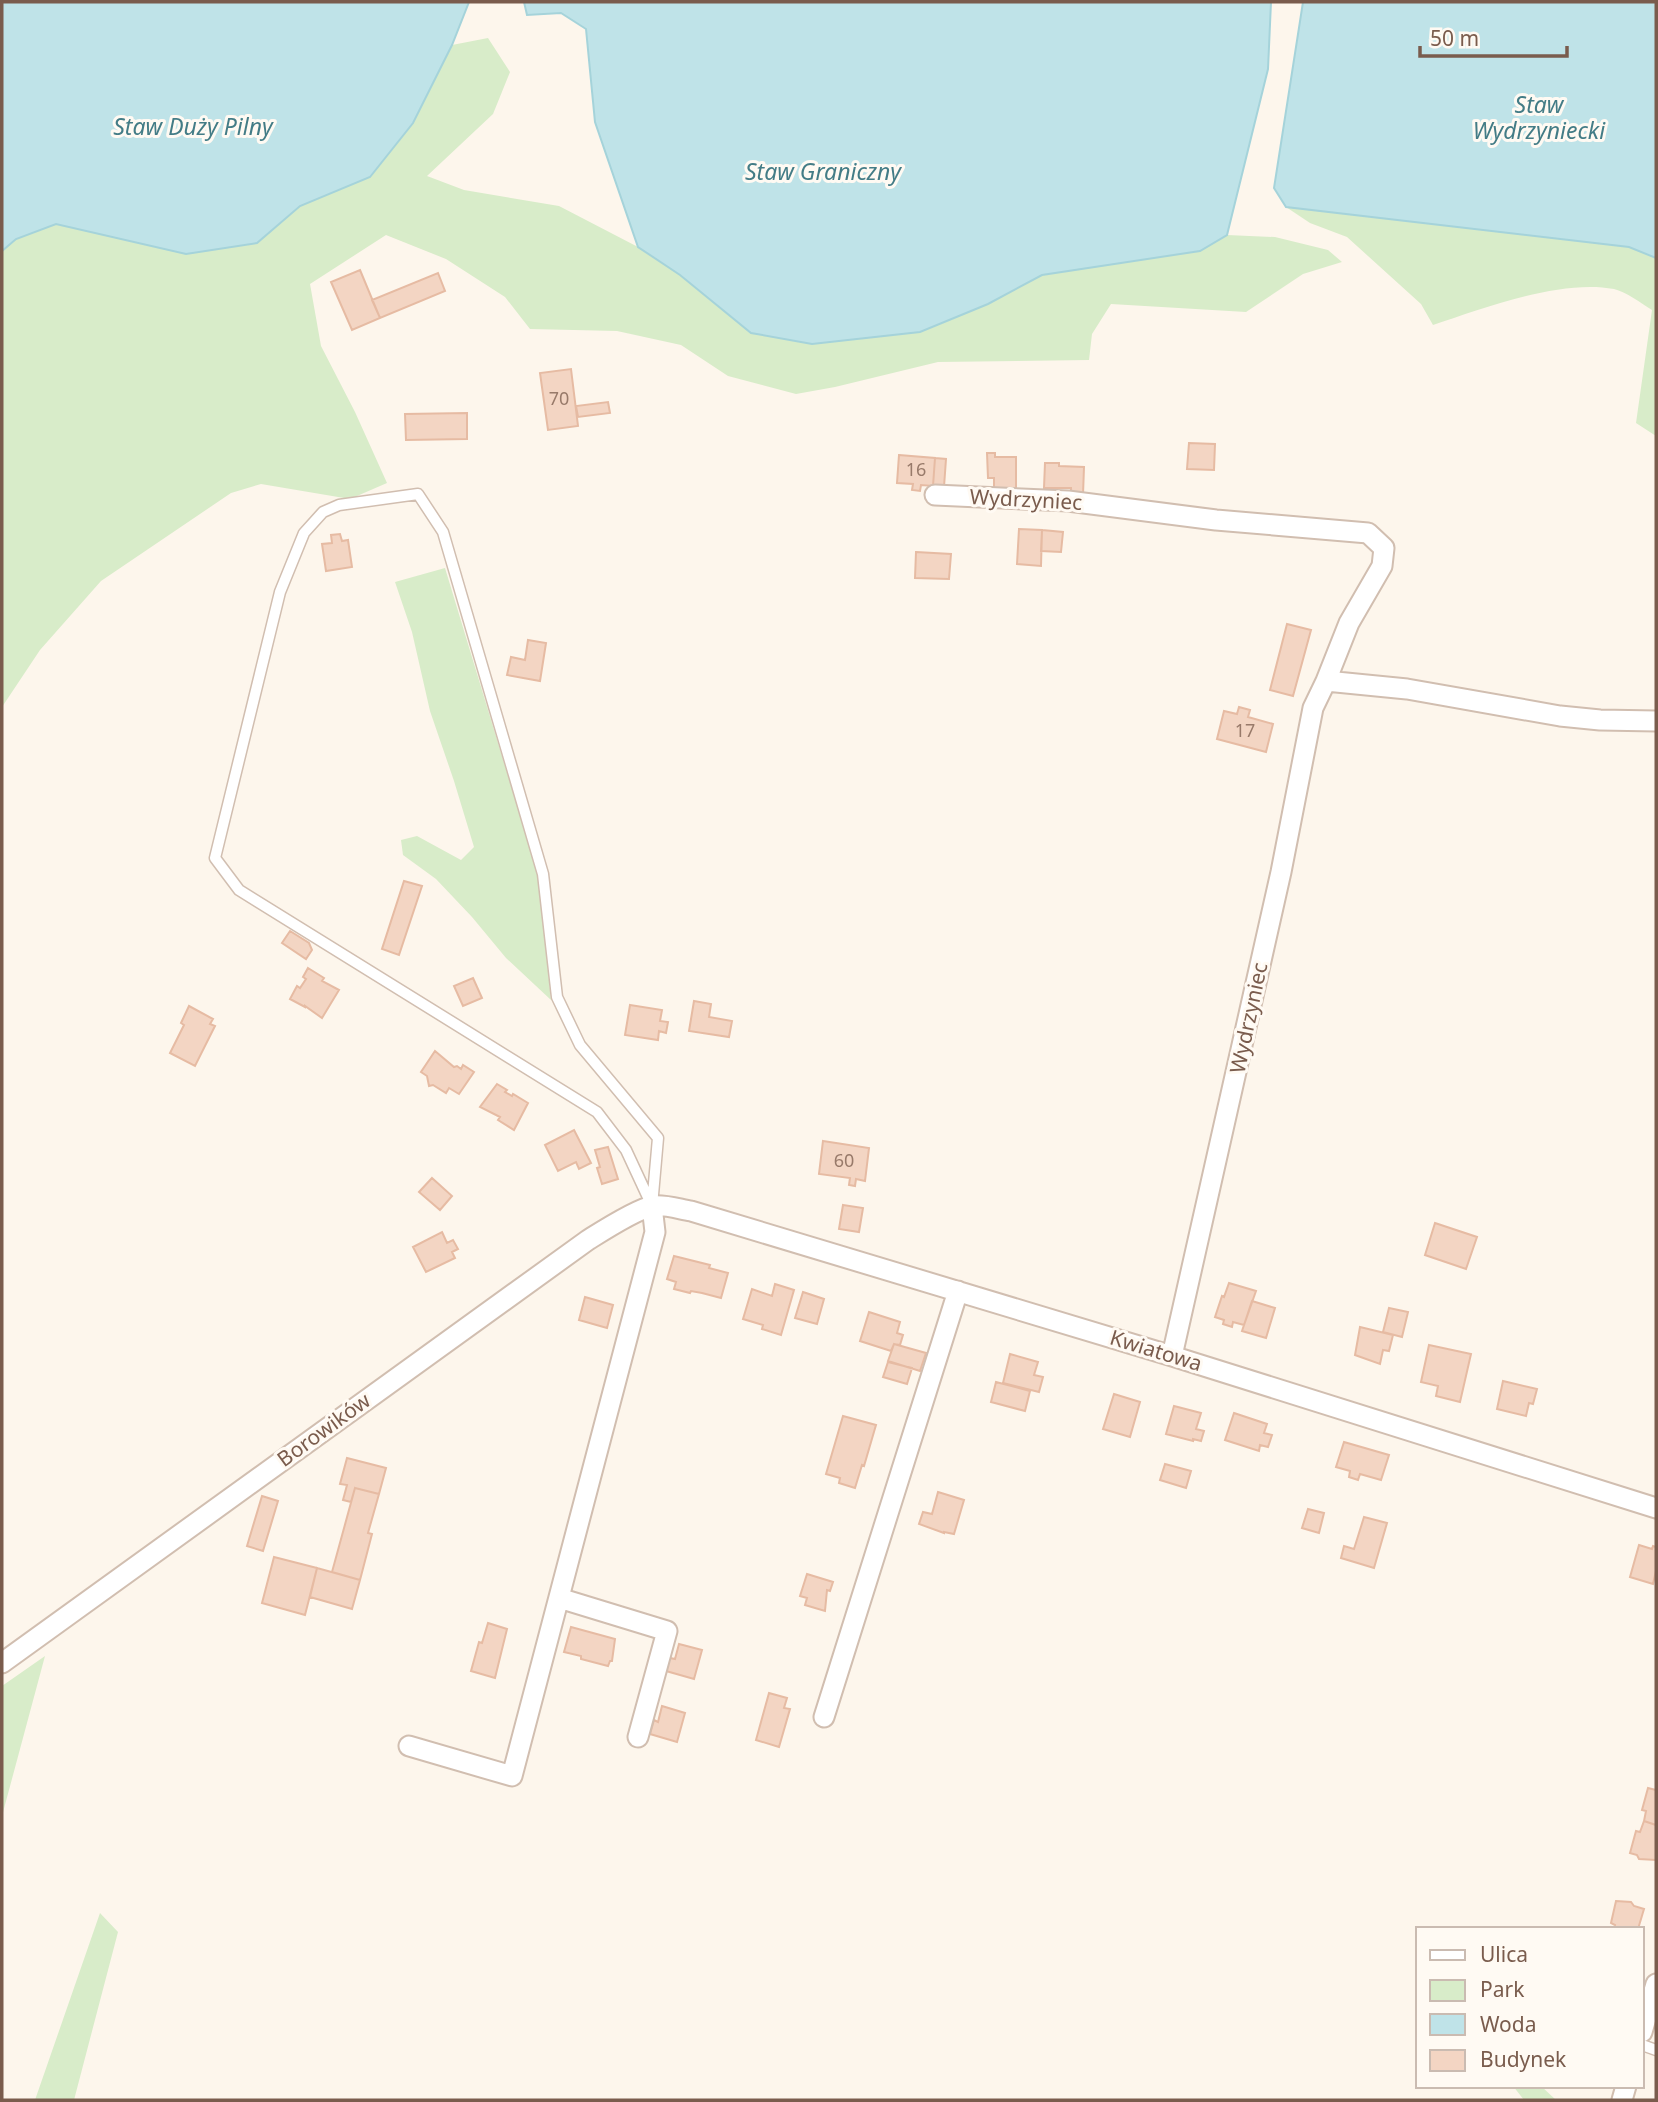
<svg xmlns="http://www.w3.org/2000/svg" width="1658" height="2102" viewBox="0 0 1658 2102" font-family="'Noto Sans',sans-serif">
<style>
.green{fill:#d8ecc9}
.water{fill:#bfe3e8;stroke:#a5d3da;stroke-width:2}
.building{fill:#f3d5c3;stroke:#e6bba3;stroke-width:2}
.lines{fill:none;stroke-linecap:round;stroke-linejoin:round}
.lane-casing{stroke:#d1beb0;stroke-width:13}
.street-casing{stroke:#d1beb0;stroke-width:23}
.lane{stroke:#fff;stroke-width:10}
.street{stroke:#fff;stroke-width:19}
.labels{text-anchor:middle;stroke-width:6;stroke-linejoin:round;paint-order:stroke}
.number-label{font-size:18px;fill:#987a6a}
.street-label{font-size:21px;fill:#7a5c4d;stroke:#fffaf3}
.water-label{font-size:23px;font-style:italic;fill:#437c86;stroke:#fffaf3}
</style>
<rect width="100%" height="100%" fill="#fdf6ec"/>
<path class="green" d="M488 38 510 72 493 114 427 176 464 190 559 206 638 247 680 275 920 332 988 304 1042 275 1200 251 1227 235 1275 237 1328 250 1342 262 1303 274 1246 312 1111 304 1092 334 1089 360 938 362 835 387 796 394 728 376 681 345 617 331 530 329 505 297 446 259 386 235 310 284 321 346 355 412 387 483 350 499 261 484 231 493 101 581 40 650 2 707V251L16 239 55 224 116 237 257 243 300 206 370 177 413 123 452 45Z
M1286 207 1629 247 1656 258V436L1636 423 1652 310C1641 303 1626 292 1614 289 1560 279 1484 308 1433 325L1421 304 1347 237 1310 223Z
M445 568 538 875 551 1000 506 958 472 917 436 879 403 855 401 840 417 836 461 860 474 847 454 781 430 711 412 632 395 582Z
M45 1656 2 1816V1686Z
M100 1913 118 1932 74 2100H35Z
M1513 2086H1541L1556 2100H1524Z"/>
<path class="water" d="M2 2H469L452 45 413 123 370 177 300 206 257 243 186 254 56 224 16 239 2 251Z
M524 2H1271L1268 69 1227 235 1200 251 1042 275 988 304 920 332 812 344 751 333 680 275 638 247 595 122 586 29 561 13 527 15Z
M1303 2H1656V258L1629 247 1286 207 1274 188Z"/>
<path class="building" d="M360 270 380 318 352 330 331 282Z
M438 273 445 291 380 318 372 300Z
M571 369 578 426 548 430 540 373Z
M608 402 610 413 578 417 576 406Z
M467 413V439L406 440 405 414Z
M1189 443 1215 444 1214 470 1187 469Z
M987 453H995V457H1016V488H994V478H988Z
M899 455 935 458 933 486 921 485 920 491 912 490 913 484 897 483Z
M935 458 946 459 944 487 933 486Z
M1045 463H1059V466L1084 467 1083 495H1071V488H1044Z
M1019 529 1042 530 1041 566 1017 564Z
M1042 530 1063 532 1061 552 1041 551Z
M340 534 342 541 348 540 352 567 326 571 322 544 332 543 331 535Z
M916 552 951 554 949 579 915 578Z
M1287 624 1311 630 1293 696 1270 690Z
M528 640 546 643 540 681 507 675 511 657 525 660Z
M1239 707 1250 710 1248 717 1273 724 1266 752 1217 739 1224 711 1237 714Z
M404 881 422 886 399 955 382 949Z
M290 931 309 943 312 950 306 959 282 943Z
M308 968 324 978 322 981 339 990 322 1018 305 1006V1007L290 999 297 986 300 988 306 979 303 977Z
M473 978 482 998 463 1006 454 986Z
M694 1001 711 1004 709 1017 732 1021 729 1037 689 1031Z
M630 1005 662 1010 660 1021 668 1022 666 1033 659 1031 658 1040 625 1035Z
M189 1006 213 1019 210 1024 215 1026 195 1066 170 1053 184 1025 181 1023Z
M435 1051 454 1067 457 1066 461 1069 463 1065 474 1072 459 1094 449 1088 446 1093 433 1085 429 1086 427 1076 421 1072Z
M497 1084 507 1090 505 1092 512 1096 513 1094 528 1103 514 1130 498 1120 500 1117 480 1107Z
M574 1130 591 1163 579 1169 576 1162 558 1171 545 1145Z
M823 1141 869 1148 865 1181 856 1179 855 1186 849 1185 850 1178 819 1174Z
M608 1147 618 1179 602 1184 597 1168 600 1167 595 1150Z
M432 1178 452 1196 440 1210 419 1192Z
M843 1205 863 1208 859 1232 839 1229Z
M1435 1223 1477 1237 1466 1269 1425 1255Z
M442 1232 447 1243 453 1240 458 1249 452 1252 455 1258 426 1272 413 1247Z
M674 1256 710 1265 709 1268 728 1273 721 1298 702 1293 691 1291 690 1293 674 1289 676 1282 667 1279Z
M1229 1283 1256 1291 1244 1325 1233 1322 1232 1327 1223 1324 1224 1320 1215 1317 1222 1296 1224 1297Z
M775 1284 794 1290 781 1335 762 1329 763 1325 743 1319 752 1289 772 1296Z
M803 1292 824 1299 817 1324 795 1318Z
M585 1297 613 1305 607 1328 579 1320Z
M1252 1301 1275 1308 1266 1338 1242 1331Z
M1389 1308 1408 1312 1402 1337 1383 1332Z
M869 1312 900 1322 897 1333 903 1335 900 1345 894 1344 891 1351 860 1341Z
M1360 1327 1393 1335 1389 1351 1383 1350 1380 1364 1355 1355Z
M894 1344 926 1353 920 1371 888 1361Z
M1429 1345 1471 1354 1460 1402 1436 1396 1438 1386 1421 1382Z
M1010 1354 1038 1362 1034 1375 1043 1377 1039 1392 1003 1383Z
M888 1362 912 1368 907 1384 883 1377Z
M1503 1381 1537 1389 1533 1404 1529 1403 1526 1416 1497 1409Z
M996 1382 1030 1391 1025 1411 991 1402Z
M1114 1394 1140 1402 1130 1437 1103 1429Z
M1174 1406 1201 1413 1196 1429 1204 1431 1201 1441 1193 1439V1441L1166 1434Z
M1234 1413 1267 1424 1264 1433 1272 1435 1268 1447 1260 1445 1259 1451 1225 1440Z
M843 1416 876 1425 864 1466 862 1465 855 1488 839 1483 840 1478 826 1474Z
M1344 1442 1389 1455 1381 1480 1360 1474 1358 1480 1349 1477 1350 1471 1336 1467Z
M347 1458 386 1468 379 1494 355 1488 351 1502 343 1500 347 1485 340 1484Z
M1165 1464 1191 1471 1186 1488 1160 1480Z
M355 1488 379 1494 368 1533 372 1534 360 1580 332 1572Z
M938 1492 964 1500 954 1534 944 1532V1533L919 1524 923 1512 932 1514Z
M262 1496 278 1501 263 1551 247 1546Z
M1308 1509 1324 1513 1319 1533 1302 1528Z
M1364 1517 1387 1523 1374 1568 1341 1558 1344 1546 1354 1549Z
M1639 1545 1652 1549 1653 1546 1656 1547V1571L1653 1584 1630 1577Z
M274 1557 317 1568 305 1615 262 1603Z
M317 1568 360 1580 352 1609 310 1597Z
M807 1574 833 1582 830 1591 827 1590 825 1611 805 1605 807 1598 800 1596Z
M488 1623 507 1629 495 1678 471 1671 479 1642 482 1643Z
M571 1627 615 1639 612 1661H610L608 1666 581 1659V1656L564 1652Z
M679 1644 702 1650 694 1679 666 1671 670 1658 675 1659Z
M769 1693 787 1698 784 1708 790 1709 779 1747 756 1740Z
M662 1706 685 1713 677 1742 650 1734 654 1720 658 1722Z
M1648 1788 1656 1790V1825L1644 1821 1646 1811 1642 1810Z
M1644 1821 1656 1825V1860L1639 1859 1637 1855 1630 1853 1636 1831 1640 1832Z
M1616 1901 1631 1902 1634 1906 1644 1909 1638 1929H1614L1615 1925 1611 1923Z"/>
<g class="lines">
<g class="lane-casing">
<path id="lane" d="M418 494 443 532 543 874 557 997 580 1045 658 1138 652 1206 626 1150 597 1112 239 890 215 858 280 592 304 533 323 512 339 505Z
M1642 2045 1656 2050"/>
</g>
<g class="street-casing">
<path id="street" d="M935 495 1068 501 1216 520 1368 533 1384 548 1382 566 1349 623 1326 681
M1172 1356 1281 872 1313 708 1326 681 1407 689 1560 716 1600 720 1656 721
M559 1598 667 1631 638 1737
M2 1663 588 1240C604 1230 635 1210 652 1206 664 1204 679 1209 691 1211L1172 1356 1656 1508
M824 1717 958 1291
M409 1746 512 1776 655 1232 652 1206
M1642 2032 1656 1984
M1622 2100 1626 2086"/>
</g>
<use href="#lane" class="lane"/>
<use href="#street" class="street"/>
</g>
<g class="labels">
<g class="number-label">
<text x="559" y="405">70</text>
<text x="916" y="476">16</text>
<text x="1245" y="737">17</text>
<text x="844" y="1167">60</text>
</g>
<g class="street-label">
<text transform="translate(1026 500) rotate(3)" y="7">Wydrzyniec</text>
<text transform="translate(1249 1018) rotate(-78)" y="7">Wydrzyniec</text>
<text transform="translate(1156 1351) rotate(17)" y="7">Kwiatowa</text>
<text transform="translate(324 1430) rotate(-36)" y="7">Borowików</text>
</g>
<g class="water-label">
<text x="1539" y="113">Staw<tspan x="1539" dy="26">Wydrzyniecki</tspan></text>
<text x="193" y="135">Staw Duży Pilny</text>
<text x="823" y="180">Staw Graniczny</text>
</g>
</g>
<rect width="1658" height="2102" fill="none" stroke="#7a5c4d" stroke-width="7"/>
<rect x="1416" y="1927" width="228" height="161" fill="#fffaf3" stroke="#cabbb1" stroke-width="2"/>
<rect x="1430" y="1950" width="35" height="10" fill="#ffffff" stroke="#cabbb1" stroke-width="2"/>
<text x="1480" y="1962" font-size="21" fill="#7a5c4d">Ulica</text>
<rect x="1430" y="1980" width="35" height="21" fill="#d8ecc9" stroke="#cabbb1" stroke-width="2"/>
<text x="1480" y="1997" font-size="21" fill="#7a5c4d">Park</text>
<rect x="1430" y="2014" width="35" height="21" fill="#bfe3e8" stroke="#cabbb1" stroke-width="2"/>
<text x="1480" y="2032" font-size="21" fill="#7a5c4d">Woda</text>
<rect x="1430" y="2050" width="35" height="21" fill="#f3d5c3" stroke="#cabbb1" stroke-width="2"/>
<text x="1480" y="2067" font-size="21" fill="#7a5c4d">Budynek</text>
<path d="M1420 46v10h147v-10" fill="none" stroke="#7a5c4d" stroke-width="3.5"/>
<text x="1430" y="46" font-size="21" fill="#7a5c4d" stroke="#fffaf3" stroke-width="5" paint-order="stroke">50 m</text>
</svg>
